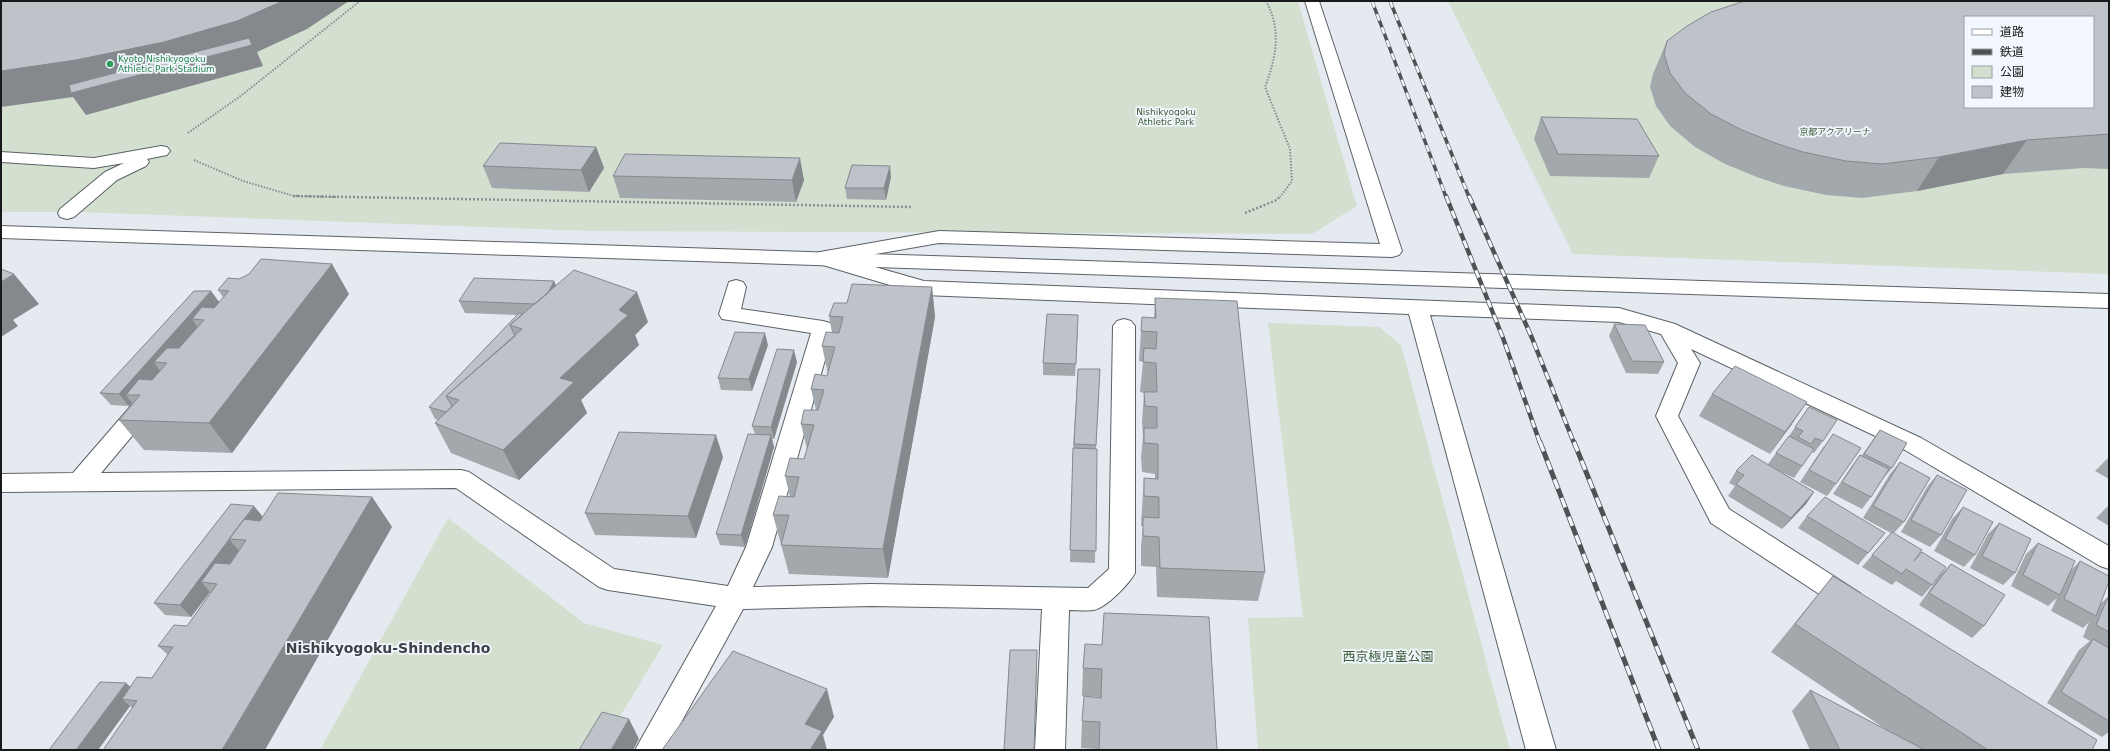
<svg xmlns="http://www.w3.org/2000/svg" width="2110" height="751" viewBox="0 0 2110 751" font-family="'DejaVu Sans','Noto Sans JP',sans-serif">
<style>
.green{fill:#d3e0d0;fill-rule:evenodd}
.lines{fill:none;stroke-linecap:round;stroke-linejoin:round}
.service-casing{stroke:#5c6166;stroke-width:2}
.minor-casing{stroke:#5c6166;stroke-width:2}
.tertiary-casing{stroke:#5c6166;stroke-width:2}
.path-far1{stroke:#8a8e92;stroke-width:2;stroke-dasharray:1.5 1.5;stroke-linecap:butt}
.path{stroke:#8a8e92;stroke-width:2.5;stroke-dasharray:2 2;stroke-linecap:butt}
.service{fill:#fff;fill-rule:evenodd}
.minor{fill:#fff;fill-rule:evenodd}
.tertiary{fill:#fff;fill-rule:evenodd}
.rail-far2-casing{stroke:#4f5255;stroke-width:3.5}
.rail-far1-casing{stroke:#4f5255;stroke-width:4.5}
.rail-casing{stroke:#4f5255;stroke-width:5}
.rail-far2{stroke:#f2f7fd;stroke-width:2.5;stroke-dasharray:7;stroke-linecap:butt}
.rail-far1{stroke:#f2f7fd;stroke-width:3;stroke-dasharray:8;stroke-linecap:butt}
.rail{stroke:#f2f7fd;stroke-width:3.5;stroke-dasharray:10;stroke-linecap:butt}
.wall{fill:#a3a8ad}
.shaded-wall{fill:#85888d}
.building{fill:#bec3c9;stroke:#85888d;fill-rule:evenodd}
.leisure-dot{fill:#2e9e5b;stroke:#f2f7fd;stroke-width:1.5}
.labels{text-anchor:middle;stroke-width:3.5;stroke-linejoin:round;paint-order:stroke}
.far-leisure-label{font-size:9px;fill:#27864d;stroke:#f2f7fd;text-anchor:start}
.far-park-label{font-size:9px;fill:#3a5a36;stroke:#f2f7fd}
.near-park-label{font-size:13px;fill:#3a5a36;stroke:#f2f7fd}
.near-neighbourhood-label{font-size:14px;font-weight:bold;fill:#3e4247;stroke:#f2f7fd}
</style>
<rect width="100%" height="100%" fill="#e5eaf0"/>
<path class="green" d="M1 1H1298L1357 206 1312 234 590 231 78 212H1Z
M1448 1H2109V274L1573 254ZM1965 17H2093V107H1965Z
M1268 323 1379 327 1401 345 1510 750H1258L1248 618 1303 617Z
M448 518 584 623 663 645 600 750H320Z"/>
<g class="lines">
<g class="service-casing">
<path id="service" d="M161 146 167 147 170 151 167 155 147 159 149 162 146 166 117 180 74 217 67 219 60 217 58 213 60 209 105 172 124 163 94 168 1 162V152L94 158Z
M736 280 743 282 746 287 741 309 823 321 830 323 834 328 772 547 753 587 871 584 1088 588 1109 569 1113 326 1117 321 1124 319 1131 321 1135 326V573C1129 584 1107 607 1094 610 1086 611 1077 610 1069 610L1065 750H1035L1042 609 871 606 743 609 666 750H635L716 606 608 590 599 587 456 488 1 492V474L73 473 137 399 145 397 153 399 156 405 153 411 101 473 461 470 469 472 614 569 728 586 746 547 811 333 722 319 719 314 729 282Z"/>
</g>
<g class="minor-casing">
<path id="minor" d="M1305 1H1319L1402 251 1399 255 1392 257 939 243 847 259 924 281 1619 308 1675 324 1921 438 2109 546V569L2100 566 1905 450 1691 349 1700 363 1678 416 1729 509 1860 593 1864 601 1860 609 1851 612 1842 609 1711 523 1656 416 1678 363 1661 334 1619 322 1430 315 1556 750H1526L1409 314 923 295 813 262 810 258 813 254 820 252 939 231 1380 244Z"/>
</g>
<g class="tertiary-casing">
<path id="tertiary" d="M1 226 2109 294V308L1 238Z"/>
</g>
<path class="path-far1" d="M1266 1C1282 30 1276 58 1265 87L1290 149 1292 181 1280 197
M188 133 242 95 360 1
M194 160 243 181 294 196 337 197"/>
<path class="path" d="M293 196 912 207
M1245 213 1277 200 1280 196"/>
<use href="#service" class="service"/>
<use href="#minor" class="minor"/>
<use href="#tertiary" class="tertiary"/>
<g class="rail-far2-casing">
<path id="rail-far2" d="M1372 1 1446 197
M1390 1 1469 197"/>
</g>
<g class="rail-far1-casing">
<path id="rail-far1" d="M1446 196 1503 338 1540 443
M1469 196 1532 338 1574 443"/>
</g>
<g class="rail-casing">
<path id="rail" d="M1540 442 1659 750
M1574 442 1698 750"/>
</g>
<use href="#rail-far2" class="rail-far2"/>
<use href="#rail-far1" class="rail-far1"/>
<use href="#rail" class="rail"/>
</g>
<path class="wall" d="M2109 1V169L2084 168 2003 174 1917 191 1862 198 1826 195 1784 186 1757 177 1725 164 1695 147 1670 126 1656 106 1650 87 1653 74 1667 41Z
M1541 117 1659 156 1649 178 1550 176 1534 139Z
M596 147 604 168 589 192 492 188 483 166Z
M613 176 804 180 796 202 620 198Z
M891 177 886 200 847 199 845 188Z
M554 281 556 285 648 322 635 335 639 345 581 400 587 413 519 480 451 453 435 423 438 420 435 419 429 407 517 315 465 313 459 301Z
M932 287 935 317 888 578 789 574 773 515 790 497 785 476 804 459 807 449 801 424 816 410 811 389 827 376 828 374 822 346 832 333 829 316 847 303Z
M218 290 349 294 232 453 144 450 119 420 133 403H132L129 406 111 405 100 393 194 291 219 302 223 297Z
M1155 298 1265 572 1258 601 1157 597 1156 567 1141 566V547L1143 526H1141L1142 508 1144 478 1155 479V474L1142 472 1141 457 1143 436 1142 422 1144 393 1140 392 1143 362 1139 361 1140 347 1142 317 1154 318Z
M1614 324 1664 362 1658 374 1626 373 1609 336Z
M1078 327 1075 376 1043 375V363Z
M768 345 752 391 721 390 718 378Z
M797 362 774 439H772L774 447 745 547 720 545 716 534 755 434 752 426Z
M1078 369H1100L1096 449 1095 563 1070 562 1073 448Z
M1712 394 1792 424 1770 454 1699 416Z
M1809 407 1823 441 1814 453 1812 452 1794 478 1777 470 1814 492 1806 504 1782 529 1728 496 1735 486 1729 483 1736 471 1768 464 1776 453 1789 436Z
M1880 430 1892 468 1882 480 1871 497 1862 509 1833 494 1851 467 1860 455H1862Z
M1824 446 1836 484 1827 496 1800 482Z
M723 457 696 538 595 535 585 513Z
M2109 457V479L2095 471Z
M1900 462 1904 522 1894 533 1915 559 1932 585 1922 597 1896 581 1892 585 1862 567 1891 533 1863 518 1890 474Z
M1937 475 1941 535 1930 547 1901 532 1927 487Z
M372 497 392 527 132 708 130 706 98 750H49L130 687 152 678 168 655 158 646 187 626 210 593V592L191 617 165 615 154 603 231 504 262 517Z
M2109 505V526L2096 518Z
M1963 507 1975 555 1964 567 1934 551 1952 519Z
M1807 516 1885 533 1858 565 1798 528Z
M1999 523 2015 573 2003 585 1970 568 1988 534Z
M2038 543 2071 570 2080 561 2100 604 2108 597 2109 598V732L2102 737 2047 703 2079 650 2090 641 2083 637 2089 622 2083 628 2051 611 2057 598 2048 606 2011 586 2026 554Z
M1951 564 1984 626 1972 638 1919 605 1940 575Z
M1833 576 2092 750H1810L1792 711 1810 690 1887 730 1771 652Z
M1104 613 1217 750H1098V749L1081 748 1082 721 1100 697 1082 696 1083 668 1102 645Z"/>
<path class="shaded-wall" d="M283 1H349L307 29 257 52 263 66 86 115 73 97 1 107V71Z
M2027 140 2003 174 1917 191 1939 157Z
M596 147 604 168 589 192 581 170Z
M800 158 804 180 796 202 792 180Z
M890 166 891 177 886 200 884 188Z
M332 264 349 294 232 453 209 423Z
M14 274 39 304 13 320 18 326 1 337V282Z
M554 281 559 293 542 304Z
M932 287 935 317 888 578 883 549Z
M211 291 220 303 204 320 192 319 198 328 167 363 154 362 160 371 139 395H126L132 403 129 406 119 394Z
M637 292 648 322 635 335 639 345 581 400 587 413 519 480 503 450 560 378 619 310Z
M765 333 768 345 752 391 749 379Z
M794 350 797 362 774 439 771 427Z
M1807 402 1792 424 1770 454 1785 432Z
M716 435 723 457 696 538 688 516Z
M771 435 774 447 745 547 741 535Z
M1814 492 1806 504 1782 529 1791 518Z
M372 497 392 527 265 750H222Z
M254 506 264 518 246 540 230 539Z
M229 539 239 551 215 584 201 582 210 592 191 617 180 605Z
M1037 650V661L1034 750Z
M126 683 138 694 122 699 130 706 98 750H76Z
M827 689 834 717 823 735 827 750H810L805 724Z
M629 719 639 739 633 750H611Z"/>
<path class="building" d="M1 1H283L237 21 164 42 76 60 1 71Z
M1745 1H2109V134L2027 140 1939 157 1882 164 1846 161 1803 152 1775 143 1742 130 1711 114 1685 93 1670 73 1664 54 1667 41 1687 26 1711 12ZM1965 17H2093V107H1965Z
M249 38 252 45 71 93 69 85Z
M1541 117 1637 119 1659 156 1558 154Z
M500 143 596 147 581 170 483 166Z
M625 154 800 158 792 180 613 176Z
M852 165 890 166 884 188H845Z
M261 259 332 264 209 423 119 420 140 395H126L139 379 152 380 167 363 154 362 167 348H179L204 320 192 319 202 307 214 308 229 291 218 290 228 278 239 279 249 274Z
M1 269 14 274 1 282Z
M574 270 637 292 619 310 628 315 560 378 574 382 503 450 435 423 459 400 446 396 522 329 510 325Z
M474 278 554 281 548 293 535 304 459 301Z
M852 284 932 287 883 549 781 545 789 515H773L779 496 794 497 799 477 785 476 790 458 804 459 814 425 801 424 804 410H818L824 390 811 389 815 374 827 376 835 347 822 346 826 332 839 333 843 317 829 316 834 303H847Z
M194 291H211L119 394 100 393Z
M1155 298 1237 301 1265 572 1160 568 1159 537 1143 536V517L1159 518V497L1144 496V478L1158 479V444L1144 443V428H1157V407L1145 406 1144 392H1157L1156 363 1143 362 1144 348 1156 349 1157 332 1141 331 1142 317 1156 318Z
M519 313 523 314 510 325 515 336 446 396 452 406 446 412 429 407Z
M1047 314 1078 315 1076 364 1043 363Z
M1614 324 1645 325 1664 362 1632 361Z
M735 332 765 333 749 379 718 378Z
M777 349 794 350 771 427 752 426Z
M1735 366 1807 402 1785 432 1712 394Z
M1078 369H1100L1096 445 1074 444Z
M1809 407 1837 420 1823 441 1815 438 1811 444 1798 437 1803 431 1795 427Z
M1880 430 1907 443 1892 468 1864 454Z
M619 432 716 435 688 516 585 513Z
M748 434 771 435 741 535 716 534Z
M1833 434 1861 448 1836 484 1809 470Z
M1789 436 1814 449 1802 466 1776 453Z
M1073 448 1097 449 1096 551 1070 550Z
M1752 455 1814 492 1791 518 1736 484 1744 475 1736 471Z
M1860 455 1889 469 1871 497 1842 482Z
M1900 462 1930 478 1904 522 1873 506Z
M1937 475 1967 490 1941 535 1911 520Z
M278 493 372 497 222 750H103L137 701 122 699 137 677 152 678 173 647 158 646 174 625 187 626 217 584 201 582 215 563 230 564 246 540 229 539 244 519 260 521Z
M1825 497 1885 533 1868 553 1807 516Z
M231 504 254 506 180 605 154 603Z
M1963 507 1993 522 1975 555 1945 539Z
M1999 523 2031 539 2015 573 1982 556Z
M1892 532 1922 550 1914 561 1922 552 1946 567 1932 585 1906 569 1902 574 1872 555Z
M2038 543 2075 561 2060 595 2023 575Z
M2080 561 2109 576V581L2096 616 2064 599Z
M1951 564 2005 595 1984 626 1929 593Z
M1833 576 2097 740 2092 750H1988L1795 624Z
M2108 597 2109 598V632L2096 625Z
M1104 613 1209 617 1217 750H1099L1100 722 1082 721 1084 696 1101 698 1102 669 1083 668 1085 644 1102 645Z
M2093 639 2109 648V721L2061 692Z
M1010 650H1037L1034 750H1004Z
M733 651 827 689 805 724 822 731 810 750H662Z
M100 682 126 683 76 750H49Z
M1810 690 1925 750H1840Z
M602 712 629 719 611 750H579Z"/>
<circle class="leisure-dot" cx="110" cy="64" r="4"/>
<g class="labels">
<g class="far-leisure-label">
<text x="118" y="62">Kyoto Nishikyogoku<tspan x="118" dy="10">Athletic Park Stadium</tspan></text>
</g>
<g class="far-park-label">
<text x="1166" y="115">Nishikyogoku<tspan x="1166" dy="10">Athletic Park</tspan></text>
<text x="1835" y="135">京都アクアリーナ</text>
</g>
<g class="near-park-label">
<text x="1388" y="661">西京極児童公園</text>
</g>
<g class="near-neighbourhood-label">
<text x="388" y="653">Nishikyogoku-Shindencho</text>
</g>
</g>
<rect width="2110" height="751" fill="none" stroke="#17191b" stroke-width="4"/>
<rect x="1964" y="16" width="130" height="92" fill="#f2f7fd" stroke="#9a9ea3"/>
<rect x="1972" y="29" width="20" height="6" fill="#ffffff" stroke="#9a9ea3"/>
<text x="2000" y="36" font-size="12" fill="#17191b">道路</text>
<rect x="1972" y="49" width="20" height="6" fill="#4f5255" stroke="#9a9ea3"/>
<text x="2000" y="56" font-size="12" fill="#17191b">鉄道</text>
<rect x="1972" y="66" width="20" height="12" fill="#d3e0d0" stroke="#9a9ea3"/>
<text x="2000" y="76" font-size="12" fill="#17191b">公園</text>
<rect x="1972" y="86" width="20" height="12" fill="#bec3c9" stroke="#9a9ea3"/>
<text x="2000" y="96" font-size="12" fill="#17191b">建物</text>
</svg>
